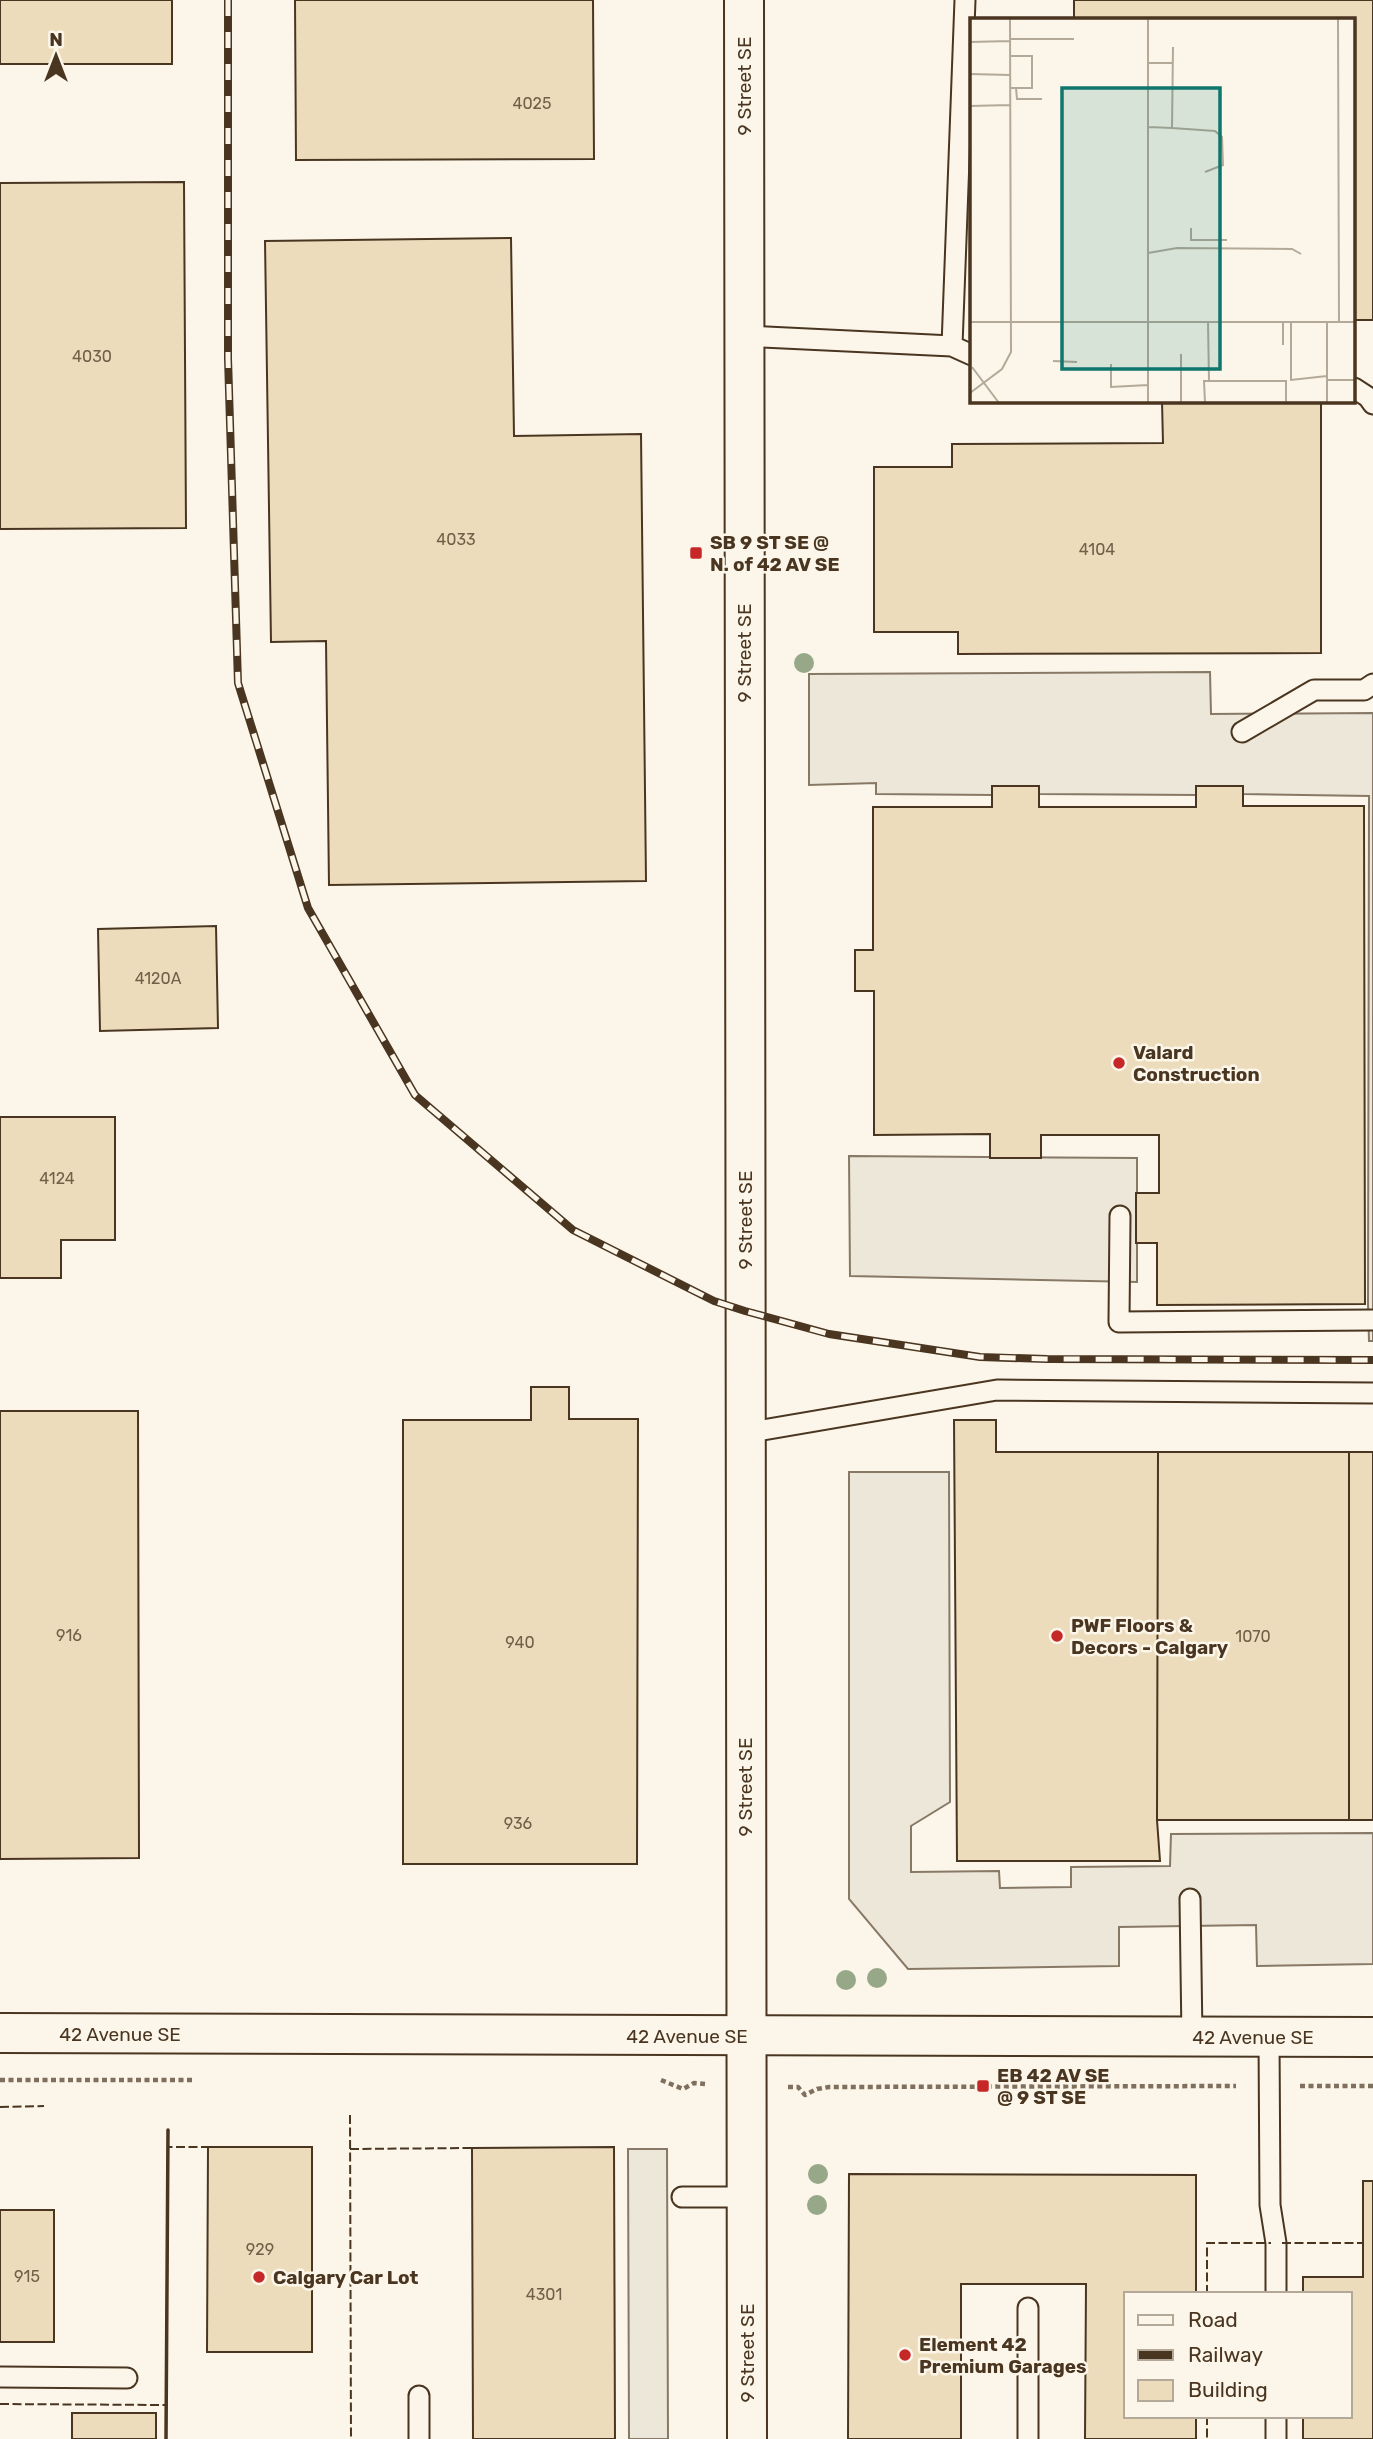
<svg xmlns="http://www.w3.org/2000/svg" width="1373" height="2439" viewBox="0 0 1373 2439" font-family="Rubik,sans-serif">
<style>
.parking{fill:#ede7d9;stroke:#887966;stroke-width:2}
.building{fill:#ecdcbc;stroke:#4a3520;stroke-width:2}
.lines{fill:none;stroke-linecap:round;stroke-linejoin:round}
.lane-casing{stroke:#4a3520;stroke-width:23}
.street-casing{stroke:#4a3520;stroke-width:42}
.secondary-casing{stroke:#4a3520;stroke-width:42}
.path{stroke:#7f6f5c;stroke-width:4.5;stroke-dasharray:5 3.5;stroke-linecap:butt}
.lane{stroke:#fbf6e9;stroke-width:19}
.street{stroke:#fbf6e9;stroke-width:38}
.secondary{stroke:#fbf6e9;stroke-width:38}
.rail-casing{stroke:#4a3520;stroke-width:8}
.rail{stroke:#fbf6e9;stroke-width:5;stroke-dasharray:16;stroke-linecap:butt}
.fence{stroke:#4a3520;stroke-width:2;stroke-dasharray:9 3.5;stroke-linecap:butt}
.wall{stroke:#4a3520;stroke-width:3.5}
.tree{fill:#96a887}
.poi-dot{fill:#c62828;stroke:#fbf6e9;stroke-width:2.5}
.labels{text-anchor:middle;stroke-width:5;stroke-linejoin:round;paint-order:stroke}
.number-label{font-size:16px;fill:#725f47}
.street-label{font-size:19px;fill:#4a3520;stroke:#fbf6e9}
.poi-label{font-size:19px;font-weight:bold;fill:#4a3520;stroke:#fbf6e9;text-anchor:start}
.inset-road{fill:none;stroke:#b4a999;stroke-width:2}
.view{fill:#0f766e;fill-opacity:0.15;stroke:#0f766e;stroke-width:3.5}
.inset-edge{fill:none;stroke:#4a3520;stroke-width:3.5}
</style>
<rect width="100%" height="100%" fill="#fbf6e9"/>
<path class="parking" d="M1210 672 1211 714 1373 713V1341H1369L1368 1304 1369 796 1243 794V786L1196 787V795L1039 794V786H992V795L876 794V783L809 785V674Z
M849 1156 1137 1158V1282L850 1276Z
M849 1472H949L950 1802 911 1826V1872L999 1871 1000 1888 1071 1887V1867L1170 1866 1171 1834 1373 1833V1964L1257 1966 1256 1925 1119 1927V1966L908 1969 849 1899Z
M628 2149H667L668 2439H629Z"/>
<path class="building" d="M0 0H172V64H0Z
M295 0H593L594 159 296 160Z
M1074 0H1373V320H1354V19H1074Z
M184 182 186 528 0 529V183Z
M511 238 514 436 641 434 646 881 329 885 326 641 271 642 265 241Z
M1162 401H1321V653L958 654V632H874V467H952V444L1163 443Z
M992 786H1039V807H1196V786H1243V806H1364L1365 1304 1157 1305V1243H1136V1193H1159V1135H1041V1158H990V1134L874 1135V991H855V950H873V807H992Z
M216 926 218 1028 100 1031 98 929Z
M0 1117H115V1240H61V1278H0Z
M531 1387H569V1419H638L637 1864H403V1420H531Z
M0 1411H138L139 1858 0 1859Z
M954 1420H996V1452H1158L1157 1820 1160 1861H957Z
M1158 1452H1349V1820H1157Z
M1349 1452H1373V1820H1349Z
M208 2147H312V2352H207Z
M614 2147 615 2439H473L472 2148Z
M849 2174 1196 2175V2294H1126V2416H1196V2439H1085L1086 2284H961V2439H848Z
M1363 2181H1373V2439H1303V2416H1350V2294H1303V2277H1363Z
M0 2210H54V2342H0Z
M72 2413H156V2439H72Z"/>
<g class="lines">
<g class="lane-casing">
<path id="lane" d="M744 336 952 346 965 0
M952 346 972 355
M1354 388 1368 397 1373 404
M1242 732 1314 690H1364L1373 684
M1120 1216 1119 1322 1373 1320
M745 1433 997 1390 1373 1393
M1190 1899 1192 2037
M1269 2037 1270 2205 1276 2243V2294
M682 2197H746
M0 2377 127 2378
M419 2396V2439
M1276 2416V2439
M1028 2439V2308"/>
</g>
<g class="street-casing">
<path id="street" d="M744 0 747 2439"/>
</g>
<g class="secondary-casing">
<path id="secondary" d="M0 2033 1373 2037"/>
</g>
<path class="path" d="M0 2080H194
M661 2080 683 2089 694 2083 705 2084
M1300 2086H1373
M788 2087H798L805 2095 817 2089 829 2087 1236 2086"/>
<use href="#lane" class="lane"/>
<use href="#street" class="street"/>
<use href="#secondary" class="secondary"/>
<g class="rail-casing">
<path id="rail" d="M228 0V358L238 683 308 908 415 1095 573 1230 714 1301 745 1311 829 1334 980 1357 1047 1359 1373 1360"/>
</g>
<use href="#rail" class="rail"/>
<path class="fence" d="M0 2107 44 2106
M350 2115 351 2439
M350 2149 472 2148
M1282 2243H1363
M1207 2294V2243H1271
M0 2404 166 2405
M1207 2416V2439
M166 2439 168 2147H208"/>
<path class="wall" d="M166 2439 168 2130"/>
</g>
<g class="tree">
<circle cx="804" cy="663" r="10"/>
<circle cx="877" cy="1978" r="10"/>
<circle cx="846" cy="1980" r="10"/>
<circle cx="818" cy="2174" r="10"/>
<circle cx="817" cy="2205" r="10"/>
</g>
<g class="poi-dot">
<rect x="689" y="546" width="14" height="14" rx="3.5"/>
<circle cx="1119" cy="1063" r="7"/>
<circle cx="1057" cy="1636" r="7"/>
<rect x="976" y="2079" width="14" height="14" rx="3.5"/>
<circle cx="259" cy="2277" r="7"/>
<circle cx="905" cy="2355" r="7"/>
</g>
<g class="labels">
<g class="number-label">
<text x="532" y="109">4025</text>
<text x="92" y="362">4030</text>
<text x="456" y="545">4033</text>
<text x="1097" y="555">4104</text>
<text x="158" y="984">4120A</text>
<text x="57" y="1184">4124</text>
<text x="69" y="1641">916</text>
<text x="1253" y="1642">1070</text>
<text x="520" y="1648">940</text>
<text x="518" y="1829">936</text>
<text x="260" y="2255">929</text>
<text x="27" y="2282">915</text>
<text x="544" y="2300">4301</text>
</g>
<g class="street-label">
<text transform="translate(744 86) rotate(-90)" y="7">9 Street SE</text>
<text transform="translate(744 653) rotate(-90)" y="7">9 Street SE</text>
<text transform="translate(745 1220) rotate(-90)" y="7">9 Street SE</text>
<text transform="translate(745 1787) rotate(-90)" y="7">9 Street SE</text>
<text x="120" y="2041">42 Avenue SE</text>
<text x="687" y="2043">42 Avenue SE</text>
<text x="1253" y="2044">42 Avenue SE</text>
<text transform="translate(747 2353) rotate(-90)" y="7">9 Street SE</text>
</g>
<g class="poi-label">
<text x="710" y="549">SB 9 ST SE @<tspan x="710" dy="22">N. of 42 AV SE</tspan></text>
<text x="1133" y="1059">Valard<tspan x="1133" dy="22">Construction</tspan></text>
<text x="1071" y="1632">PWF Floors &amp;<tspan x="1071" dy="22">Decors - Calgary</tspan></text>
<text x="997" y="2082">EB 42 AV SE<tspan x="997" dy="22">@ 9 ST SE</tspan></text>
<text x="273" y="2284">Calgary Car Lot</text>
<text x="919" y="2351">Element 42<tspan x="919" dy="22">Premium Garages</tspan></text>
</g>
</g>
<g transform="translate(970 18)">
<rect width="385" height="385" fill="#fbf6e9"/>
<path class="inset-road" d="M178 0V385M368 0 369 304M40 21H104M0 24 40 23M40 38H62V70H40M178 45H203M0 56 40 57M46 70 47 81H72M0 88 40 87M178 109 202 110 203 29M202 110 245 113 252 119 253 147 235 154M221 210V222H257M178 235 207 230 322 231 331 236M0 304H385M238 304 239 363M313 305V327M321 305V362L357 358M357 305V385M83 343 107 344M141 346V369L178 367M2 349 29 385M357 362H385M0 375 32 351 41 334 40 0M211 385V336M235 385 234 363H316V385"/>
<path class="view" d="M92 70H250V351H92Z"/>
<rect width="385" height="385" class="inset-edge"/>
</g>
<rect x="1124" y="2292" width="228" height="126" fill="#fbf6e9" stroke="#b4a999" stroke-width="2"/>
<rect x="1138" y="2315" width="35" height="10" fill="#fbf6e9" stroke="#b4a999" stroke-width="2"/>
<text x="1188" y="2327" font-size="21" fill="#4a3520">Road</text>
<rect x="1138" y="2350" width="35" height="10" fill="#4a3520" stroke="#b4a999" stroke-width="2"/>
<text x="1188" y="2362" font-size="21" fill="#4a3520">Railway</text>
<rect x="1138" y="2380" width="35" height="21" fill="#ecdcbc" stroke="#b4a999" stroke-width="2"/>
<text x="1188" y="2397" font-size="21" fill="#4a3520">Building</text>
<g transform="translate(56 56)" stroke="#fbf6e9" stroke-width="5" paint-order="stroke">
<path d="M0-5L12 26L0 18L-12 26Z" fill="#4a3520"/>
<text y="-10" font-size="19" font-weight="bold" text-anchor="middle" fill="#4a3520">N</text>
</g>
</svg>
